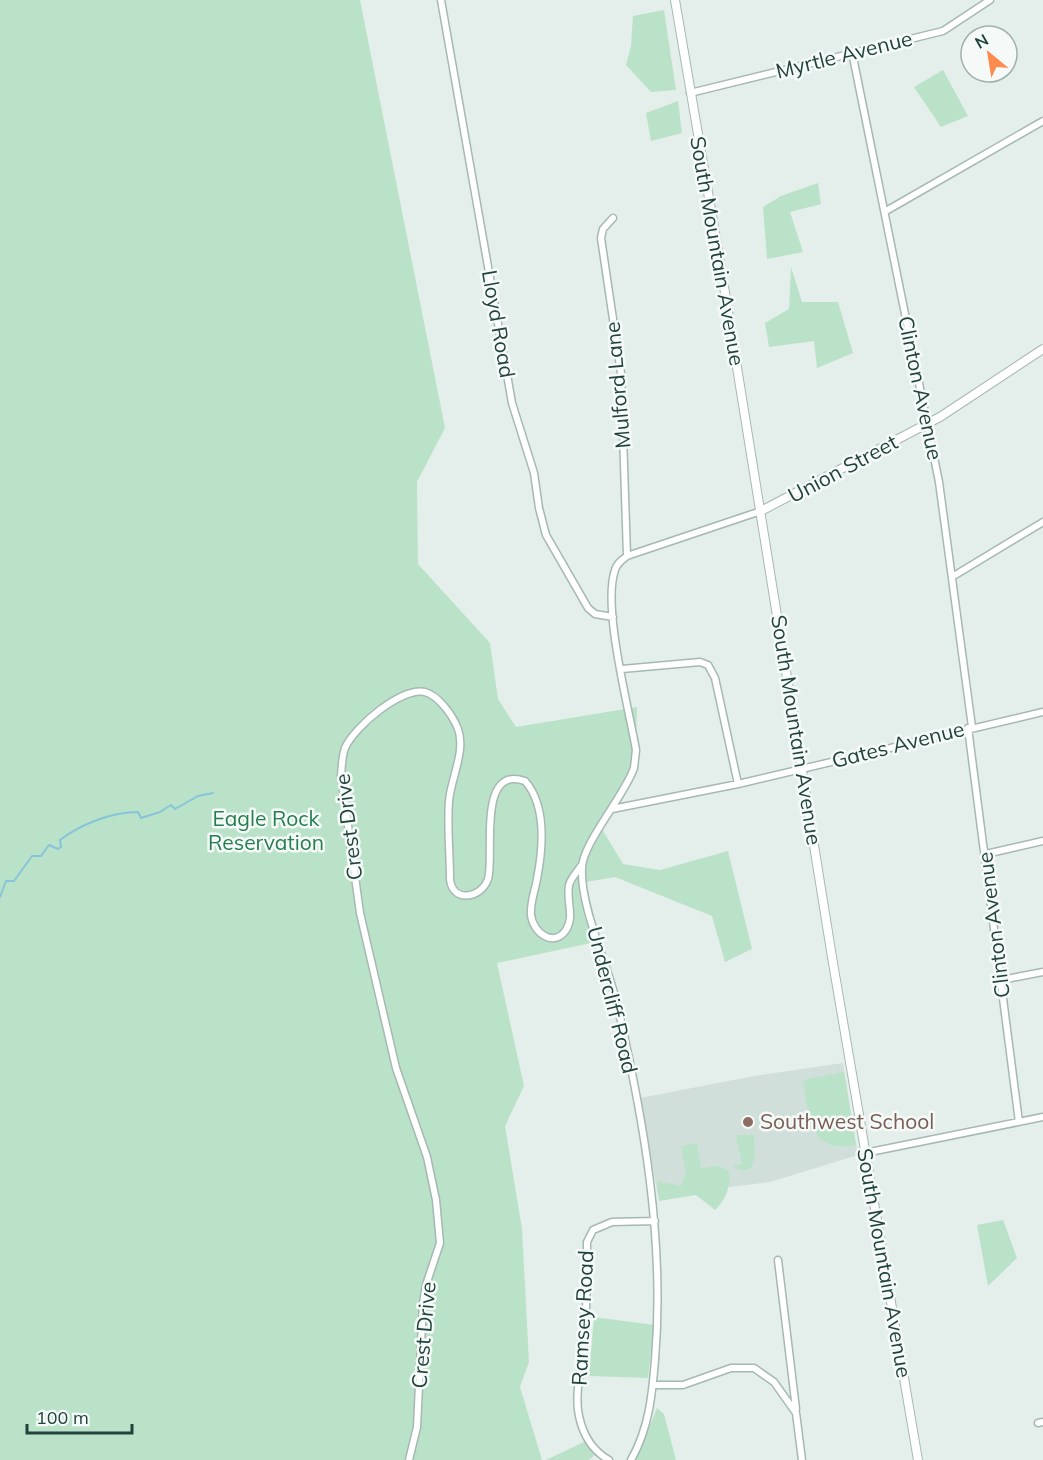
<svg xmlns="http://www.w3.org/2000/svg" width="1043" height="1460" viewBox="0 0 1043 1460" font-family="Mulish,sans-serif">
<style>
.built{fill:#d1dfda}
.green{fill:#bae2c8}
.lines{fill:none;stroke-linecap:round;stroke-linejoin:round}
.stream{stroke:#86c5d9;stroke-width:2}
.minor-casing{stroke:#a6b8b3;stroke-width:9}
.tertiary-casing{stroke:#a6b8b3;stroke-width:10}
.minor{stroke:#fff;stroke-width:6}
.tertiary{stroke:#fff;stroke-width:8}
.education-dot{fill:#8d6e63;stroke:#f5faf8;stroke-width:2}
.labels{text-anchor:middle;stroke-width:5;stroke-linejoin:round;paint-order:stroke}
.street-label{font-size:21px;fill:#21433c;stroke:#f5faf8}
.park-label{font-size:21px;fill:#267e50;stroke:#f5faf8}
.education-label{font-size:21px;fill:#785e54;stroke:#f5faf8;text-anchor:start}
</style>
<rect width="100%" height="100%" fill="#e4efeb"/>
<path class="built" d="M843 1063 858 1155 770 1182 658 1196 640 1098 754 1076Z"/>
<path class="green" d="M0 0H360L445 428 417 482 418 564 490 643 498 699 516 727 637 707 635 769 599 824 623 864 660 870 728 851 752 949 725 962 712 916 615 877 586 882 600 941 497 963 524 1086 505 1126 522 1229 529 1362 520 1387 542 1460H0Z
M664 10 676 90 651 92 626 65 631 46 633 16Z
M943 70 968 116 941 127 914 87Z
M678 101 682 133 651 141 646 113Z
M818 183 821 204 790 212 803 252 767 259 763 207 781 196Z
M791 267 802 302H838L853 353 817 368 814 341 769 347 765 323 789 309Z
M844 1072 856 1145C809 1154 810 1118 803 1083L807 1079Z
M736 1135H754L755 1156 752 1167C745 1171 740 1171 732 1166L742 1164Z
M697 1143 701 1168 719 1166 729 1171C730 1188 727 1198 715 1210L696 1195 659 1201 657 1181 681 1186 686 1173 681 1146Z
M1003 1220 1017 1258 988 1286 977 1225Z
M594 1317 654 1325 648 1378 589 1376Z
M657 1408 664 1414 676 1460H636Z
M586 1441 596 1454 589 1460H546Z"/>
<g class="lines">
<path class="stream" d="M0 897 6 881H14L32 856H41L49 845 58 849 61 847 60 840C81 824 112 812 138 812L141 818 160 812 171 805 175 809 198 796 213 793"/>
<g class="minor-casing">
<path id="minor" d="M441 0 512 403 534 473 539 508 546 535 588 608 595 614 613 617
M852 52 939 482 972 727
M690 93 943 31 990 0
M886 211 1043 121
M613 218 603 229 601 238 621 373 627 556
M952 577 1043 522
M622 669 700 662 708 665 715 678 738 784
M968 728 1019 1122
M612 809 738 784 1043 712
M986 854 1043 841
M1001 980 1043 972
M865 1153 1043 1117
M778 1260 796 1409
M653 1385H683L731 1368H754L774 1382 796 1413 802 1460
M1038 1423 1043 1422
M409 1460 417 1427 423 1303 426 1285 440 1243 436 1200 427 1157 396 1068 360 913 341 775C342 765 342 756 345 748 354 727 401 687 425 692 439 696 453 716 458 729 466 751 451 778 449 801 447 827 450 853 450 879 452 903 481 899 488 879 495 857 476 764 525 781 547 806 543 848 537 879 535 891 530 902 531 915 533 933 554 948 566 930 575 916 566 901 569 885 571 878 577 872 581 866
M609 1460C593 1451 583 1435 579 1416 574 1394 582 1366 584 1343 587 1310 587 1276 587 1242L593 1230 612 1222 655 1221
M631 1460C649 1428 652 1396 655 1360 665 1241 644 1120 617 1004 608 965 580 907 582 868 582 844 625 795 634 768L636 750C629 709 602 607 615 570 617 563 622 560 627 556L761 511"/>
</g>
<g class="tertiary-casing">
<path id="tertiary" d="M675 0 721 268 832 957 918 1460
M761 511 940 417 1043 349"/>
</g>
<use href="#minor" class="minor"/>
<use href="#tertiary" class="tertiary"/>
</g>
<circle class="education-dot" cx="748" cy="1122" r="6"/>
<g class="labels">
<g class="street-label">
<text transform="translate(844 55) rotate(-14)" y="7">Myrtle Avenue</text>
<text transform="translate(717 251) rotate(80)" y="7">South Mountain Avenue</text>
<text transform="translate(498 324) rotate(80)" y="7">Lloyd Road</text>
<text transform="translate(618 385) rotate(-95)" y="7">Mulford Lane</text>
<text transform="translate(920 388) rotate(78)" y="7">Clinton Avenue</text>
<text transform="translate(843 469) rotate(-28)" y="7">Union Street</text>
<text transform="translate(796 730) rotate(81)" y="7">South Mountain Avenue</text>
<text transform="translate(898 745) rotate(-14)" y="7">Gates Avenue</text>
<text transform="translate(349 827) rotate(-97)" y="7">Crest Drive</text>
<text transform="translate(994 925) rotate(-97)" y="7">Clinton Avenue</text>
<text transform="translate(612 1000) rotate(76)" y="7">Undercliff Road</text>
<text transform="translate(884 1263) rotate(80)" y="7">South Mountain Avenue</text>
<text transform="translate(583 1318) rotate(-87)" y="7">Ramsey Road</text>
<text transform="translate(424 1335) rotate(-85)" y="7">Crest Drive</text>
</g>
<g class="park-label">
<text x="266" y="826">Eagle Rock<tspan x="266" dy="24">Reservation</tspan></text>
</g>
<g class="education-label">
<text x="760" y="1129">Southwest School</text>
</g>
</g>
<g transform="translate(989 54) rotate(330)"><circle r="28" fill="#f5faf8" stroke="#a0b1ad" stroke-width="1.5"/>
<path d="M0-4.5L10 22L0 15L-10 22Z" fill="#ff8b51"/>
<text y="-9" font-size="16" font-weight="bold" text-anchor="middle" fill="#21433c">N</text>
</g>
<path d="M27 1424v9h105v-9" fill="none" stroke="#21433c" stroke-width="3"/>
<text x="36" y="1424" font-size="18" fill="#21433c" stroke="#f5faf8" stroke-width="4.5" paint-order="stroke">100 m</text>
</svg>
